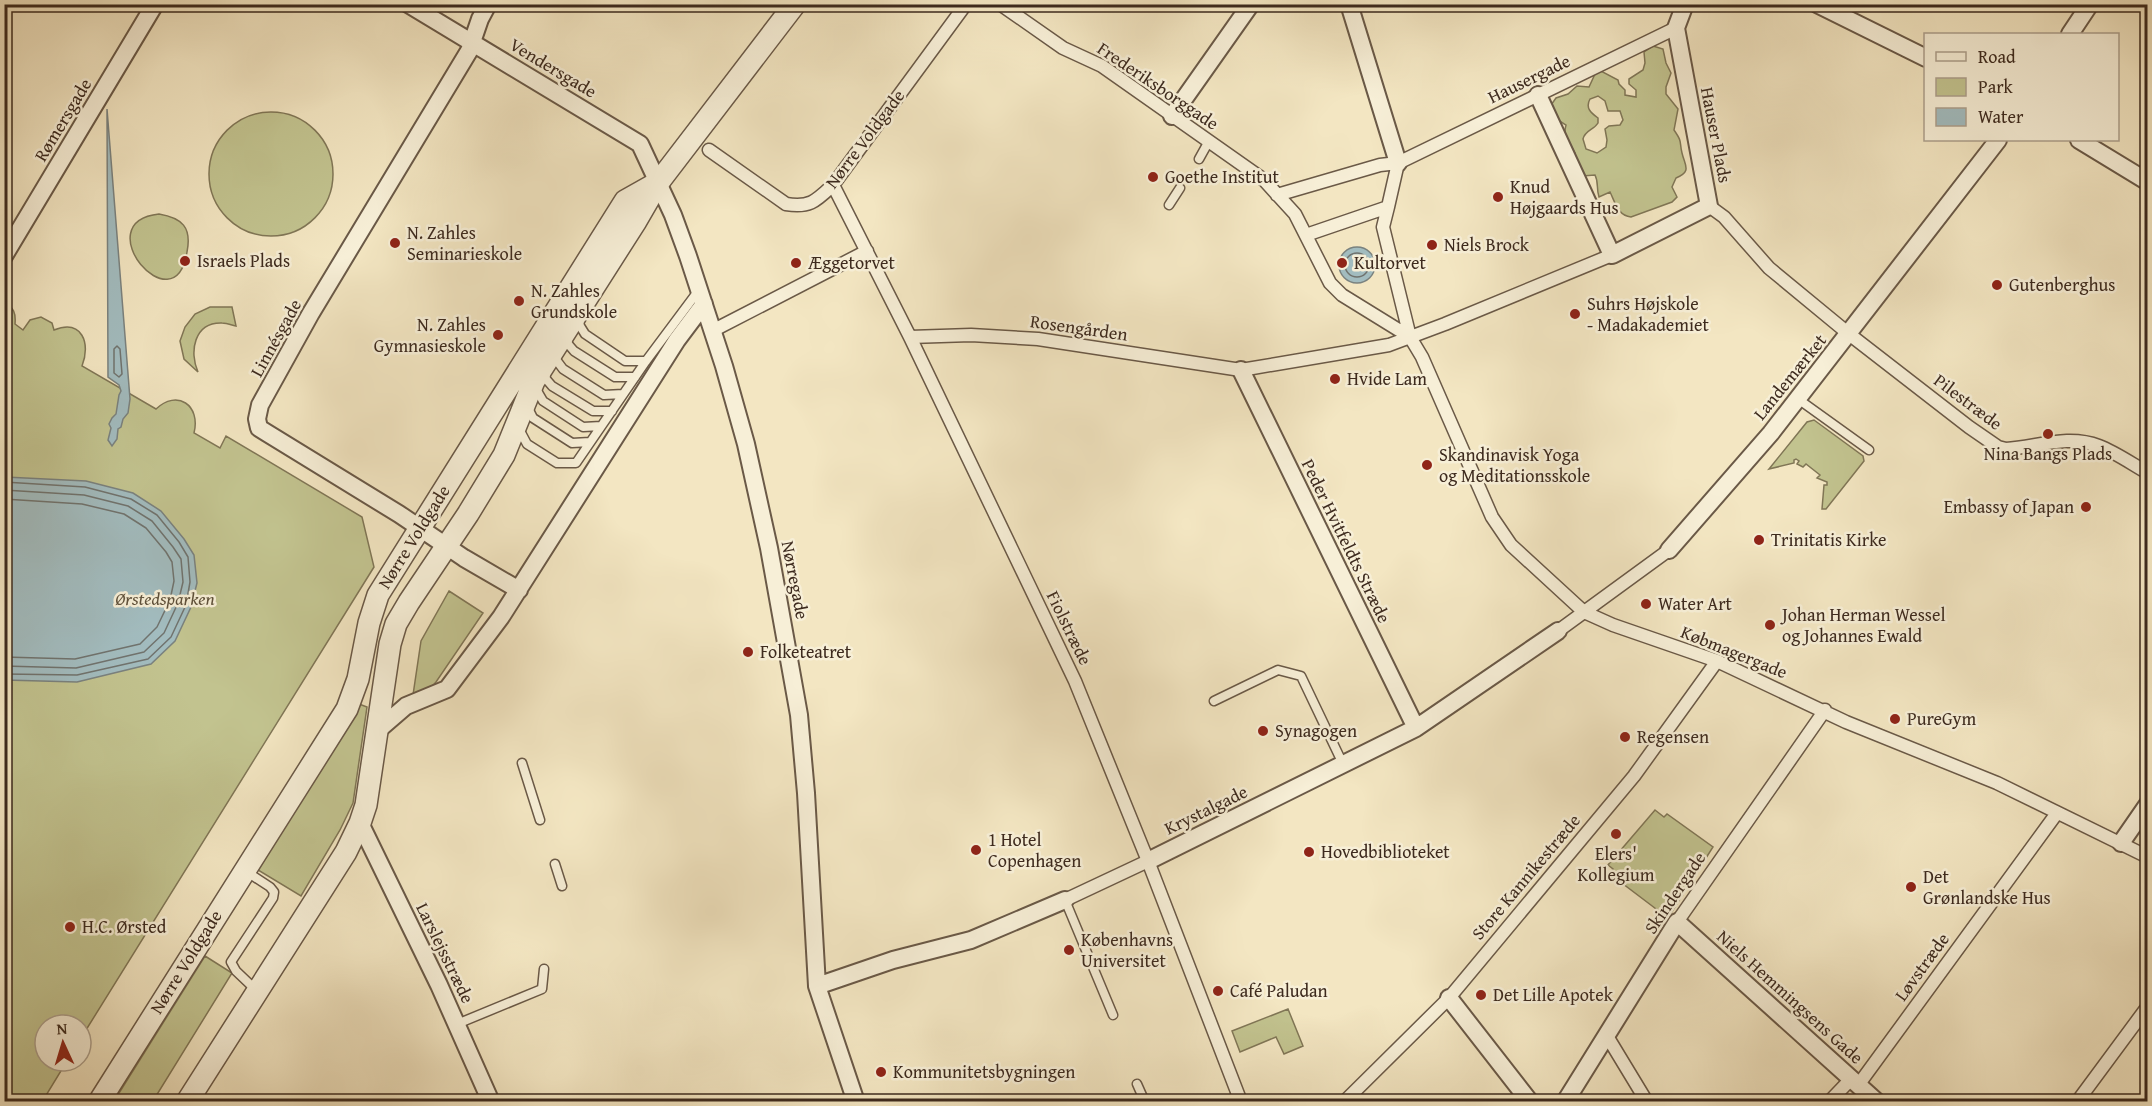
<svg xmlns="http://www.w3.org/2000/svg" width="2152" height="1106" viewBox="0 0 2152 1106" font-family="'Gentium Book Plus',serif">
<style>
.green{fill:#c2c38f;stroke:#807656;stroke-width:1.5;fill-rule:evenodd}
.water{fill:#a2bcbf;stroke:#7a827f;stroke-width:1.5}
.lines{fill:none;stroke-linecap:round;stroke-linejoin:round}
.shore{stroke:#70736e;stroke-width:1.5}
.service-casing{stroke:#6a5947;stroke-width:11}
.pedestrian-casing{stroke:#6a5947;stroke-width:15}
.minor-casing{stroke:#6a5947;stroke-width:20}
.tertiary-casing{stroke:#6a5947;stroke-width:24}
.service{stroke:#f7efd7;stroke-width:8}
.pedestrian{stroke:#f7efd7;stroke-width:12}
.minor{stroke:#f7efd7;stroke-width:16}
.tertiary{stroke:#f7efd7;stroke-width:21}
.poi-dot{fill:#8f2418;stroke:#f7efd7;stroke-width:2}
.labels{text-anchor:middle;stroke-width:5;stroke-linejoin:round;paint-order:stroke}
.street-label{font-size:18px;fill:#3d2a1e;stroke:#f7efd7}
.poi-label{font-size:18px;fill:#3d2a1e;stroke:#f7efd7;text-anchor:start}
.park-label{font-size:18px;font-style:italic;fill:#5e503a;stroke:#f7efd7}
</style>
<rect width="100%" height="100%" fill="#f3e6c2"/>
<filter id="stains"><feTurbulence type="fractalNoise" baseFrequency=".00333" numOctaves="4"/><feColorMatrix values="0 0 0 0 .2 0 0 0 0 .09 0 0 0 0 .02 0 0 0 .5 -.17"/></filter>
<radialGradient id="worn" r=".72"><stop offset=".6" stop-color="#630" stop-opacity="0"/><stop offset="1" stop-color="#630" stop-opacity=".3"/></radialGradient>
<path class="green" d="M1653 46 1663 49 1666 63 1671 73 1666 87V94L1678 109 1674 130C1683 143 1679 141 1682 153 1685 166 1692 171 1676 178L1672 187 1677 197 1672 202 1631 217C1618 216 1615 202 1610 192L1599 197C1596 188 1599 183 1595 175L1582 176 1575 165V153C1569 141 1562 140 1566 125L1558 120 1551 105 1556 98 1568 94 1577 86 1589 87 1595 74 1601 71 1618 80 1619 84 1625 90V95L1636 97V90L1629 84V79L1643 70 1645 63 1644 52ZM1598 96 1605 101 1608 111H1620L1623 120 1620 125 1609 126 1605 129 1607 140 1606 147 1597 153 1586 149 1583 139C1585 130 1594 130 1598 123V118C1591 113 1585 108 1590 99Z
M209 174a62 62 0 1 1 124 0a62 62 0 1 1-124 0Z
M159 214C182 218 192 227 187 252 175 328 85 222 159 214Z
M4 302C14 308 16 313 15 324L23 330 30 320 41 317 52 323 54 330C82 319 91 343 82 366L156 409C177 389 201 405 194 433L220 448 226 436 362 517 374 567 81 1038V1025H45V1061H67L42 1102 4 1101Z
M210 307H232L236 326C232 325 226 323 222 323 194 322 189 352 198 372L184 359 180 341 185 327 195 314Z
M1814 420 1863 456 1864 461 1826 509H1822L1824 485H1827V482L1817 478 1820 475 1806 464 1803 467 1797 464 1799 461 1796 459 1794 460V463L1769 469 1807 422Z
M449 591 483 613 436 682 427 692 413 695 421 641Z
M359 704 367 707 353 803 340 830 301 896 258 870Z
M1655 810 1664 817 1667 814 1713 847 1668 918 1610 874 1613 869 1608 865Z
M205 956 232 973 153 1101H114Z
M1288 1009 1303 1046 1284 1054 1276 1037 1240 1052 1232 1031Z"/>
<path class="water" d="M107 109 130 399 128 413 123 419 121 427 118 429 117 439 112 446 108 440 111 428 109 424 112 418 116 414 119 395 121 391 119 385 108 377Z
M1339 265a18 18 0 1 1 36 0a18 18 0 1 1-36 0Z
M5 477 86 481 133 493 161 511 184 539 194 555 197 583 191 607 175 641 151 664 77 682 5 680Z"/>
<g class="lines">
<path class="shore" d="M1345 265a12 12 0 1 1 24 0a12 12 0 1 1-24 0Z
M117 346 120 349 122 374 119 377 114 373V349Z
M4 482 85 487 131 499 157 515 179 542 188 557 190 582 186 605 171 637 148 659 77 675 4 674
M4 490 84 495 128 506 152 521 173 547 181 559 183 582 178 603 164 633 144 652 76 668 4 666
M4 499 82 504 124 514 146 528 166 552 172 562 174 581 170 600 157 627 140 644 75 659 4 657"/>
<g class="service-casing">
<path id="service" d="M1199 159 1209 141
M1169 205 1180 188
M578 318 580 326 585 334 625 361H646
M567 335 568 344 574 351 615 377H635
M555 352 557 361 563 369 604 395 623 394
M545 372 546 379 552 386 593 411H612
M536 389 543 401 583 427 601 426
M1798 399 1869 450
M527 406 533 418 572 443 590 442
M519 429 527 444 557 463H576L646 361 699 290
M1214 701 1278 670 1301 676 1343 764
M522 763 540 820
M555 864 562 886
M244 870 270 887 274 892 273 898 231 962 236 971 256 990
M1065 900 1113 1015
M457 1024 542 989 544 969
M1137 1084 1145 1102"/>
</g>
<g class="pedestrian-casing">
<path id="pedestrian" d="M1000 4 1063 48 1102 66 1264 180 1295 214 1330 283 1342 295 1410 337 1422 357 1492 517 1511 545 1584 612 1613 625 1717 661 1846 722 1997 783 2148 857
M709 150 786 204C810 208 816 201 833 185L966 4
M833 185 910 337 1075 681 1148 861 1241 1102
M1277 195 1380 165 1398 163 1676 28
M1709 206 1724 217 1769 268 1849 334 1969 427 1998 447 2006 449C2037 447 2068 434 2099 446 2115 452 2132 464 2148 473
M1388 207 1383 227 1410 337
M1306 235 1388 207 1398 163
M712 331 867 251
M910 337 971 335 1038 339 1241 370 1389 345 1445 324 1612 255
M1558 631 1669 550
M1065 900 1148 861
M1677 922 1825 710
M1607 1036 1647 1102
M1859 1084 2057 813
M1344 1102 1449 998 1634 776 1717 661
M1829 1102 1852 1078
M2077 1102 2148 1006"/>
</g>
<g class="minor-casing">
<path id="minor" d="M408 4 640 144 673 215 688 256 724 366 746 444 769 548 799 715 806 793 817 986 856 1102
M488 4 480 19 469 51 311 313 260 405 257 419 259 428 267 433 399 514 464 558 519 590
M1349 4 1398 163
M1817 4 1926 58
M2070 34 2090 4
M1538 95 1612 255 1709 206 1676 28 1685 4
M1172 116 1251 4
M2079 140 2148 182
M4 256 155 4
M1241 370 1416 728
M1669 550 1771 433 1998 140
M377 731 406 706 447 689 501 617 677 340 704 304
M360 823 439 985 491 1102
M2121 843 2148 804
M1148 861 1416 728 1558 631
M817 986 893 960 971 940 1065 900
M1449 998 1530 1102
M1565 1102 1677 922 1877 1102"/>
</g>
<g class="tertiary-casing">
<path id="tertiary" d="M99 1102 347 709 358 679 369 623 378 595 625 201 657 183
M187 1102 346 852 360 823 366 805 390 644 396 624 409 602 468 514 504 455 534 381 636 221 658 183 795 4"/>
</g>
<use href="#service" class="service"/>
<use href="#pedestrian" class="pedestrian"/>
<use href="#minor" class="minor"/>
<use href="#tertiary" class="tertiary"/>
</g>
<g class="poi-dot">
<circle cx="1153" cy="177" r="6"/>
<circle cx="1498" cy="197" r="6"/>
<circle cx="395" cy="243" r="6"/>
<circle cx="1432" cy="245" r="6"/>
<circle cx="185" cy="261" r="6"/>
<circle cx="796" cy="263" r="6"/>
<circle cx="1342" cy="263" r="6"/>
<circle cx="1997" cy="285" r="6"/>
<circle cx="519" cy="301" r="6"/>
<circle cx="1575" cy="314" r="6"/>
<circle cx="498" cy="335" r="6"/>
<circle cx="1335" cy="379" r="6"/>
<circle cx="2048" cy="434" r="6"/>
<circle cx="1427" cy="465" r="6"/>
<circle cx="2086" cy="507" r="6"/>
<circle cx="1759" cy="540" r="6"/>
<circle cx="1646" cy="604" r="6"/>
<circle cx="1770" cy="625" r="6"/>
<circle cx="748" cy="652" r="6"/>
<circle cx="1895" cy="719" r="6"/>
<circle cx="1263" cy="731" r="6"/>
<circle cx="1625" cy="737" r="6"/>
<circle cx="1616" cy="834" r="6"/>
<circle cx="976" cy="850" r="6"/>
<circle cx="1309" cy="852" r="6"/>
<circle cx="1911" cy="887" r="6"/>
<circle cx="70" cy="927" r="6"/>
<circle cx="1069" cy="950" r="6"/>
<circle cx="1218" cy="991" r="6"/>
<circle cx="1481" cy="995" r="6"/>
<circle cx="881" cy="1072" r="6"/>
</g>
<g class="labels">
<g class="street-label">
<text transform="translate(553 68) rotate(31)" y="6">Vendersgade</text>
<text transform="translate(1529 79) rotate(-26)" y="6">Hausergade</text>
<text transform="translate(1158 86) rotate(34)" y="6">Frederiksborggade</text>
<text transform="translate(63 120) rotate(-59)" y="6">Rømersgade</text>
<text transform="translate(1716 135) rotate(79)" y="6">Hauser Plads</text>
<text transform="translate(865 139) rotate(-53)" y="6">Nørre Voldgade</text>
<text transform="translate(1079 328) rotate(8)" y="6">Rosengården</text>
<text transform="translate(276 338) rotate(-61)" y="6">Linnésgade</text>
<text transform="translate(1790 377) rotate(-51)" y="6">Landemærket</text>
<text transform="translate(1968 402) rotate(37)" y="6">Pilestræde</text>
<text transform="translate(414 537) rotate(-58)" y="6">Nørre Voldgade</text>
<text transform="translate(1346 541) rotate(64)" y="6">Peder Hvitfeldts Stræde</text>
<text transform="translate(795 580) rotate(79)" y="6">Nørregade</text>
<text transform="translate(1069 628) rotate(64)" y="6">Fiolstræde</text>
<text transform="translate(1734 652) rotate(22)" y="6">Købmagergade</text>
<text transform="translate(1206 810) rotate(-26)" y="6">Krystalgade</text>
<text transform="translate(1526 877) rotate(-50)" y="6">Store Kannikestræde</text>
<text transform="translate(1675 893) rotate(-56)" y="6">Skindergade</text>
<text transform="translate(445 953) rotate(64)" y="6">Larslejsstræde</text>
<text transform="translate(186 962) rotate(-58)" y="6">Nørre Voldgade</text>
<text transform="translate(1922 967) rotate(-54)" y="6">Løvstræde</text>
<text transform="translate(1790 997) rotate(42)" y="6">Niels Hemmingsens Gade</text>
</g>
<g class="poi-label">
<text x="1165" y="183">Goethe Institut</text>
<text x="1510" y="193">Knud<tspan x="1510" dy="21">Højgaards Hus</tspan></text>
<text x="407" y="239">N. Zahles<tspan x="407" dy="21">Seminarieskole</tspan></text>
<text x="1444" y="251">Niels Brock</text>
<text x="197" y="267">Israels Plads</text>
<text x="808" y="269">Æggetorvet</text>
<text x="1354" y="269">Kultorvet</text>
<text x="2009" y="291">Gutenberghus</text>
<text x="531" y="297">N. Zahles<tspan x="531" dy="21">Grundskole</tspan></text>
<text x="1587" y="310">Suhrs Højskole<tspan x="1587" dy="21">- Madakademiet</tspan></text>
<text x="486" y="331" text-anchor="end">N. Zahles<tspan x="486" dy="21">Gymnasieskole</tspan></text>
<text x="1347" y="385">Hvide Lam</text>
<text x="2048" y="460" text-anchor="middle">Nina Bangs Plads</text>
<text x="1439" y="461">Skandinavisk Yoga<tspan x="1439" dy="21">og Meditationsskole</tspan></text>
<text x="2074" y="513" text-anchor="end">Embassy of Japan</text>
<text x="1771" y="546">Trinitatis Kirke</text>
<text x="1658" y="610">Water Art</text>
<text x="1782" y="621">Johan Herman Wessel<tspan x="1782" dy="21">og Johannes Ewald</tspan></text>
<text x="760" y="658">Folketeatret</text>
<text x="1907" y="725">PureGym</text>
<text x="1275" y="737">Synagogen</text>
<text x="1637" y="743">Regensen</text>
<text x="988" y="846">1 Hotel<tspan x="988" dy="21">Copenhagen</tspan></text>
<text x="1321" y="858">Hovedbiblioteket</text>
<text x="1616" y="860" text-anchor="middle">Elers'<tspan x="1616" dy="21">Kollegium</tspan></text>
<text x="1923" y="883">Det<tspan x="1923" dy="21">Grønlandske Hus</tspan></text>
<text x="82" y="933">H.C. Ørsted</text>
<text x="1081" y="946">Københavns<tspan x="1081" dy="21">Universitet</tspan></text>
<text x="1230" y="997">Café Paludan</text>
<text x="1493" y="1001">Det Lille Apotek</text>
<text x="893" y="1078">Kommunitetsbygningen</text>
</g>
<g class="park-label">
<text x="165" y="605">Ørstedsparken</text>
</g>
</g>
<rect width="2152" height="1106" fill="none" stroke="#f3e6c2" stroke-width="24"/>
<rect x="6" y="6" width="2140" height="1094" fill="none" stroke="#3d2a1e" stroke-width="3"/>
<rect x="12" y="12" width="2128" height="1082" fill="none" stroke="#3d2a1e" stroke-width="1.5"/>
<rect x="1924" y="33" width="195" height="108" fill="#f7efd7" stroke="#ada08d" stroke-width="1.5"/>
<rect x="1936" y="52" width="30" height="9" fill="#f7efd7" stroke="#ada08d" stroke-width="1.5"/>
<text x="1978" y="63" font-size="18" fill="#3d2a1e">Road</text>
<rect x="1936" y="78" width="30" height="18" fill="#c2c38f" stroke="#ada08d" stroke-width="1.5"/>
<text x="1978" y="93" font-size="18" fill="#3d2a1e">Park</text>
<rect x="1936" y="108" width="30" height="18" fill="#a2bcbf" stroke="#ada08d" stroke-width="1.5"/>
<text x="1978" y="123" font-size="18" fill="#3d2a1e">Water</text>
<g transform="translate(63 1043) rotate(356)"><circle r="28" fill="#f7efd7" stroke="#ada08d" stroke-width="1.5"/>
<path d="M0-4.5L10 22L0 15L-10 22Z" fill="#8f2418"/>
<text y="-9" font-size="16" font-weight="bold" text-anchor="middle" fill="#3d2a1e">N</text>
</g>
<rect width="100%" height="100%" filter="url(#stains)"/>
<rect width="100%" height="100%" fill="url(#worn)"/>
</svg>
